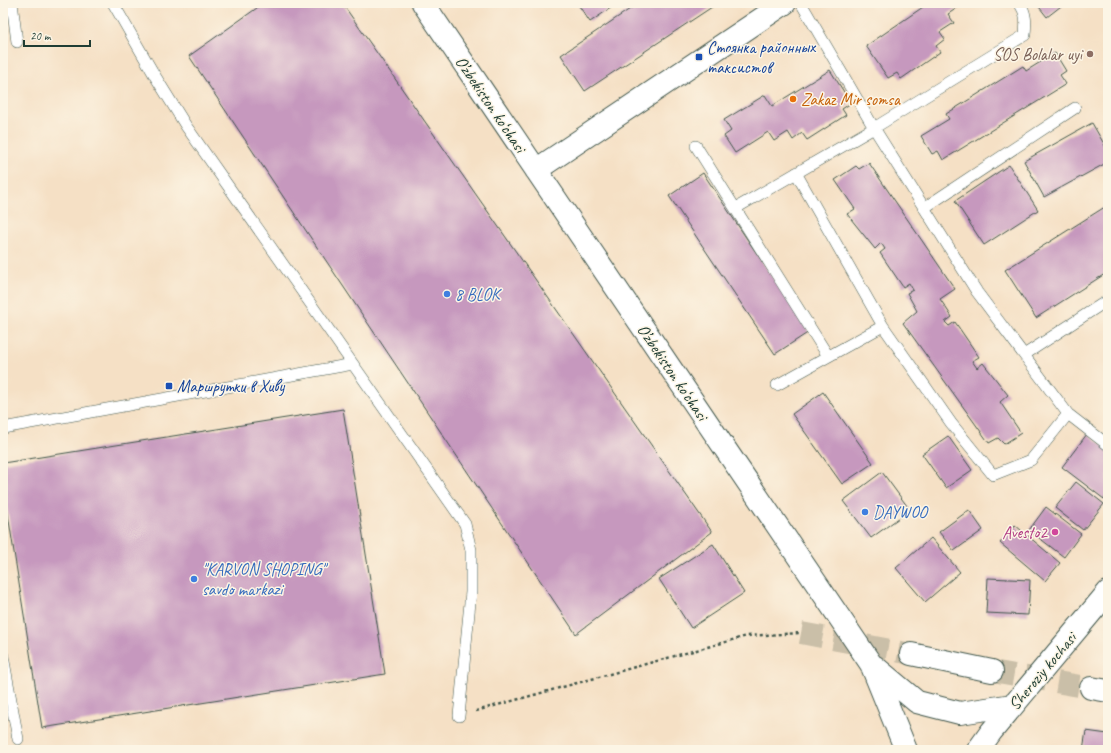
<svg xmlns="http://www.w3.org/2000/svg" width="1111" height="753" viewBox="0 0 1111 753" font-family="Caveat,sans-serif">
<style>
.building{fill:#c698be}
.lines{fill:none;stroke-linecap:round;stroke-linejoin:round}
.street-tunnel{stroke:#cabfa8;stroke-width:22;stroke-dasharray:22 11;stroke-linecap:butt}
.lane-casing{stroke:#3f554a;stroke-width:12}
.street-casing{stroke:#3f554a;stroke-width:24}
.secondary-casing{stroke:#3f554a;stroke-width:24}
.path{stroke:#3f554a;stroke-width:2.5;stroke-dasharray:3 3;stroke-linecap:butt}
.lane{stroke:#fff;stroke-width:11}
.street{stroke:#fff;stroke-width:22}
.secondary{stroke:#fff;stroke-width:22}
.education-dot{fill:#8d6e63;stroke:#fcf5e5;stroke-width:1.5}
.transit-dot{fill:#1a4fb4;stroke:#fcf5e5;stroke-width:1.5}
.food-dot{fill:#e8710a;stroke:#fcf5e5;stroke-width:1.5}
.shop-dot{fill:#3f7fe0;stroke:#fcf5e5;stroke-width:1.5}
.hotel-dot{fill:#d1479c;stroke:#fcf5e5;stroke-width:1.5}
.labels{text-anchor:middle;stroke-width:3;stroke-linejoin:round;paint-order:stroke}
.transit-label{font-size:17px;fill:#164399;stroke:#fcf5e5;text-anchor:start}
.education-label{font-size:17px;fill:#785e54;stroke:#fcf5e5;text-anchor:end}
.food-label{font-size:17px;fill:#c56008;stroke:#fcf5e5;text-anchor:start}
.street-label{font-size:17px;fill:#1f3d34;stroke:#fcf5e5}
.shop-label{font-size:17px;fill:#366cbe;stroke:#fcf5e5;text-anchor:start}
.hotel-label{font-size:17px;fill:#b23c85;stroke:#fcf5e5;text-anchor:end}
</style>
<rect width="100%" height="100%" fill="#fcf5e5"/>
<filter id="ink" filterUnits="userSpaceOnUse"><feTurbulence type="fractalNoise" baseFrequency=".025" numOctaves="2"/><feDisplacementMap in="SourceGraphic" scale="8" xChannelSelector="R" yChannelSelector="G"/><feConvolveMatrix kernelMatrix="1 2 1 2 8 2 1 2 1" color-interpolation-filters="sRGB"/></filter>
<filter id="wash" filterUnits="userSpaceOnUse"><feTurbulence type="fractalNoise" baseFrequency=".012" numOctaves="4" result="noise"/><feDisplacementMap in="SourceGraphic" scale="16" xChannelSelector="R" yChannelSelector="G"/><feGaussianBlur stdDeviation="0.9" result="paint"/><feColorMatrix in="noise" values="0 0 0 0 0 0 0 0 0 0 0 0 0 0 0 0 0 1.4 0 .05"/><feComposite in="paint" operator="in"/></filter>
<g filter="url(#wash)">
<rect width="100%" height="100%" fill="#f5e0c5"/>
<g id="blocks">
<path class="building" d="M264 3H342L712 532 576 634 189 56Z
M577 3H618L590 22Z
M639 3H718L585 91 561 55Z
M920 3H965L948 14 954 23 940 32 945 39 936 46 940 52 901 79 897 73 888 78 866 46 923 7Z
M1036 3H1065L1047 17Z
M1055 53 1066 71 1060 75 1066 84 943 160 938 151 932 154 921 136 949 119 946 114 1023 66 1026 71Z
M830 70 851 103 842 109 846 115 807 140 802 133 793 140 788 132 774 141 768 132 735 153 724 136 731 131 724 120 765 95 772 106Z
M1092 123 1108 151V162L1044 197 1024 161Z
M869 163 955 289 940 299 952 317 945 322 949 326 955 322 979 357 972 361 977 368 983 363 1008 395 1000 402 1021 433 1004 444 998 438 989 443 903 323 917 311 907 293 913 290 909 283 903 287 880 253 885 249 881 243 875 249 847 214 855 209 835 180 856 166 859 169Z
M1009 165 1038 210 984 245 955 201Z
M703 173 809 332 775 354 669 196Z
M1108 205V272L1036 318 1005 270Z
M823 392 873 463 842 484 792 414Z
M343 409 385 674 42 728 3 483V463Z
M1087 434 1108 449V494L1104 499 1062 467Z
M948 436 972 470 946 488 922 454Z
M882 472 910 510 871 538 843 501Z
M1076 482 1104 504 1083 530 1055 508Z
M1046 507 1081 534 1064 557 1029 530Z
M969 510 983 530 954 551 939 532Z
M1015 525 1060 563 1045 581 1000 543Z
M931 538 960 572 925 602 896 568Z
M713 544 744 593 691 628 659 579Z
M988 578 1030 580 1028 615 986 613Z
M1086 731 1108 734V750H1083Z"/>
</g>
</g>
<g filter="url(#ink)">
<use href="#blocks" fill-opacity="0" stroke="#3f554a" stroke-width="1"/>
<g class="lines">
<path class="street-tunnel" d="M801 633 911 654
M992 671 1091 688"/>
<g class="lane-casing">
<path id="lane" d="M12 3 17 42
M113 3 155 76 186 126 465 524 471 550V592L459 716
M801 3 874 128 977 292 1068 414 1108 445
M696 146 828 356
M796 173 883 326 951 423 993 475 1031 460 1068 414
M736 208 874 128 1025 35C1026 23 1027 13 1019 3
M924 208 1075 108
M1024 355 1108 300
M777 385 883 326
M3 428 353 364
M3 656 18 739"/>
</g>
<g class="street-casing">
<path id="street" d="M423 3 871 664 906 750
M536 170 785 3
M911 654 992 671
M874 666 917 702 960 713 1013 705
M1091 688 1108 691"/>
</g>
<g class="secondary-casing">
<path id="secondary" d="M978 750 991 732 1108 592"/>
</g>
<path class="path" d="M476 711 747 636 801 633"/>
<use href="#lane" class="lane"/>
<use href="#street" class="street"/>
<use href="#secondary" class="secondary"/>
</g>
</g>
<circle class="education-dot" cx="1090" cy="54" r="4"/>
<g class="transit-dot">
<rect x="695" y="53" width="8" height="8" rx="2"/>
<rect x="165" y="382" width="8" height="8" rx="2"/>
</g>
<circle class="food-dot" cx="793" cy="99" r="4"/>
<g class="shop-dot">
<circle cx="447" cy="294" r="4"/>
<circle cx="865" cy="512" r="4"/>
<circle cx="194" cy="579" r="4"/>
</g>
<circle class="hotel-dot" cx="1055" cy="532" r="4"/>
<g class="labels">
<g class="transit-label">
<text x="707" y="53">Стоянка районных<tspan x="707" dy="20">таксистов</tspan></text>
<text x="177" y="392">Маршрутки в Хиву</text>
</g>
<g class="education-label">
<text x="1082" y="60">SOS Bolalar uyi</text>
</g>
<g class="food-label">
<text x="801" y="105">Zakaz Mir somsa</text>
</g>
<g class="street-label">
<text transform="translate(491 104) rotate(56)" y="6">O’zbekiston ko‘chasi</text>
<text transform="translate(673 372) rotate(56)" y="6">O’zbekiston ko‘chasi</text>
<text transform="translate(1042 671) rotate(-50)" y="6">Sheroziy kochasi</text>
</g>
<g class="shop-label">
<text x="455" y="300">8 BLOK</text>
<text x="873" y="518">DAYWOO</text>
<text x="202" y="575">"KARVON SHOPING"<tspan x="202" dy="20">savdo markazi</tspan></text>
</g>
<g class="hotel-label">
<text x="1047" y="538">Avesto2</text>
</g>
</g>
<rect width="1111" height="753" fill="none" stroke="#fcf5e5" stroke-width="16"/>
<path d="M24 40v6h66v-6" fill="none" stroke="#1f3d34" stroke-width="2"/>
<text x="30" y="40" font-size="12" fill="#1f3d34" stroke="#fcf5e5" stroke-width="3" paint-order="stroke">20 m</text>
</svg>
